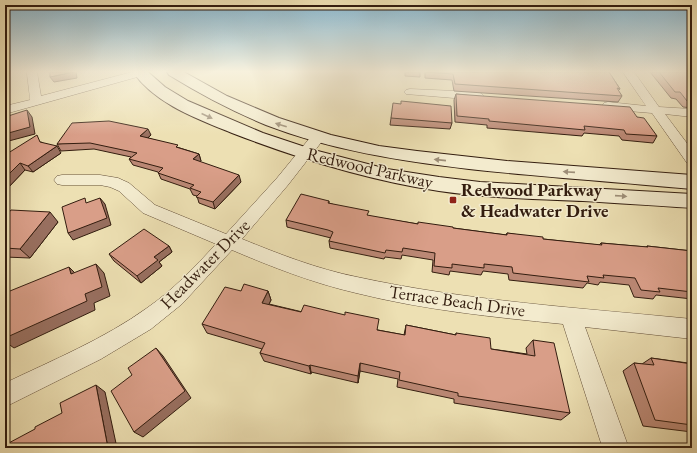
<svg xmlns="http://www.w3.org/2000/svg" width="697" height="453" viewBox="0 0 697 453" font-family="'EB Garamond',serif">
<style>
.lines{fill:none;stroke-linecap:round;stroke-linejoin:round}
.minor-casing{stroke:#624e38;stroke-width:1}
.secondary-casing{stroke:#331d0f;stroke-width:2}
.minor{fill:#f3ebce;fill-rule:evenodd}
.secondary{fill:#f3ebce;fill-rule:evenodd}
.wall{fill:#bb8875;stroke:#331d0f}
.shaded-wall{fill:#986f5f;stroke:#331d0f}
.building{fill:#d99e88;stroke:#331d0f}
.oneway{fill:#9d8e78}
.poi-dot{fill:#8f2418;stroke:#f3ebce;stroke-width:1.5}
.labels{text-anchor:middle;stroke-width:3;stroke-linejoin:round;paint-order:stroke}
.street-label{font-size:18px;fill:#331d0f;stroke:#f3ebce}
.poi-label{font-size:18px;font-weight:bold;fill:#331d0f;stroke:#f3ebce;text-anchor:start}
</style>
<rect width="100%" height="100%" fill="#ede0b3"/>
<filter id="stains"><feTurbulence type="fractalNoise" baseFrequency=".005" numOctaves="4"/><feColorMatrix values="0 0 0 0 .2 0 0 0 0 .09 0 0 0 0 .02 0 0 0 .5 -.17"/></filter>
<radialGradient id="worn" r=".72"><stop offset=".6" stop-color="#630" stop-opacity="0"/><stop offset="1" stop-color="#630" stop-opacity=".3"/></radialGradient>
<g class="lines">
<g class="minor-casing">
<path id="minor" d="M27 72H37L41 96 132 72H149L148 74 5 114V106L30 100Z
M623 72H634L659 107 692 109V117L665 114 692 150V164L687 163 652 113 604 109 602 106 604 103 608 102 646 106Z
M410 89 478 92 482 94 484 96 482 98 478 100 406 94 404 92 406 90Z
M318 133 323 134 325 137 323 140 288 185 242 239C279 254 317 269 357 277 467 301 580 308 692 319V339L585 327 627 443 626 448H600L601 443 563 324C493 317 424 310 356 293 313 283 272 267 232 250L182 304 151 329 101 359 5 407V383C53 360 104 339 147 308 173 290 195 267 216 244L143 213 119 191 110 187 100 185H62L57 184 54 180 57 176 62 175H100L118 178 129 183 155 205 226 234 277 178 313 134Z"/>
</g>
<g class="secondary-casing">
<path id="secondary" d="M133 72H148L165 87 188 101 263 133 314 150 387 169 439 177 480 182 692 194V208C656 206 620 203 583 201 535 199 487 198 439 191 368 180 299 159 232 133 198 119 155 104 133 72Z
M167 72H184L227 96 279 118 331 135 379 146 417 151 507 161 692 175V189C618 182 543 177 469 169 400 161 331 150 266 125 232 111 200 94 169 75Z"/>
</g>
<use href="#minor" class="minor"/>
<use href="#secondary" class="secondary"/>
</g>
<path class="wall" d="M405 72H420V77L405 76Z
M425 72H609L620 89 618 91 622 96 618 102 454 91 452 80 425 78Z
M650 72H692V108L683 107 676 99 671 98Z
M456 94 637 117 657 136 653 143 622 140 619 136 584 133 582 136 487 128V125L455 122 454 100Z
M401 104 452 123 450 129 390 125 391 118Z
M151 135 148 138 199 154 201 161 200 162 241 182 215 209 199 203 197 196 193 195 190 189 161 179 158 172 133 165 129 159 131 157 94 149 61 151 57 144Z
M41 142 61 153 33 172 25 170 5 191V155Z
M329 201V203L368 216 418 224 453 228 506 235 507 233 543 239 599 245 601 243 646 247 647 246 692 251V299L656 295 653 299 634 297 629 285 600 282 598 285 587 283 583 288 509 280 508 274 483 271 481 275 450 271 449 275 432 272 433 260 402 255 401 259 385 257 384 259 330 248 329 241 331 238 287 227 286 220Z
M5 210 9 213 58 222 30 258 5 257Z
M169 246 172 252 159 262 162 266 141 283 114 261 109 254Z
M241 291H268L271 300 269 304 378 330 404 335 406 325 456 335V333L491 349 527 354 526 348 533 340 570 413 561 420 454 403V399L397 387 398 379 360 371 358 383 311 372V374L264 361 260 353 262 349 207 333 202 324Z
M651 358 688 363 692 361V432L643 426 623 371 634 363 642 364Z"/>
<path class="shaded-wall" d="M73 72H76L77 78 54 82 50 77Z
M27 110 32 117 35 134 5 142V134Z
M148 129 151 135 143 142 140 136Z
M57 146 61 153 33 172 28 166Z
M199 154 201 161 196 166 193 159Z
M20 163 25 170 5 191V178Z
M239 175 241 182 215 209 213 202Z
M100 198 105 204 111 225 73 240 68 233Z
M7 211 13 218 5 223V212Z
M50 212 58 222 30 258 20 249Z
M169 246 172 252 159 262 162 266 141 283 137 276 154 257Z
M96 264 104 273 110 296 94 303 95 310 14 348 7 343 5 344V335L85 294Z
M69 267 78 276 71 274Z
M268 291 271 300 265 312 262 303Z
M156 348 163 356 191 398 143 437 134 432Z
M360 363V371L358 383V376Z
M310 365 311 372V374L309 366Z
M96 385 105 392 117 448H108Z"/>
<path class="building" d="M50 72H73L50 77Z
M426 72H609L620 89 617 88 622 96 455 84 453 74Z
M659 72H692V101H687L680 92H675Z
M456 94 630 107 637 117 644 118 657 136 626 134 624 130 584 126 585 130 489 121V119L457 116Z
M401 101 451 106 452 123 391 118 393 103 401 104Z
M27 110 30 127 5 134V117Z
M109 121 148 129 140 136 178 145 176 147 199 154 193 159 239 175 213 202 196 197 201 192 190 188 194 185 158 173 163 168 129 159 137 153 90 143 57 144 72 123Z
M37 135 40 142 57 146 28 166 20 163 5 178V155Z
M301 194 329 201 328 203 369 211 367 215 418 224V222L453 227V228L507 235V233L543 237V239L602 245 601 243 648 247 647 246 692 251V292L658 288 660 292 641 290 635 278 603 275 604 278 587 276 589 282 513 273 512 267 484 264V268L452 264V268L434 266 435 253 403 248 402 252 386 250 385 253 329 241 333 232 328 230 286 220Z
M85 198 86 203 100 198 107 218 68 233 62 207Z
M11 210 50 212 20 249 5 248V217Z
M144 229 169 246 154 257 158 260 137 276 109 254Z
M96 264 102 287 85 294 87 301 5 338V293L69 267 71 274Z
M244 284 268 291 262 303 301 312 304 305 345 315V312L379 319 377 330 405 335 406 325 456 335V333L490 338 491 349 535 356 533 340 554 343 570 413 458 396V393L399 380 400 372 360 363 358 376 310 365 309 366 260 353 265 343 202 324 225 287 241 291Z
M156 348 185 391 134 432 111 391 132 375 128 368Z
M651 358 692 364V425L655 420 634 363 654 365Z
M96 385 108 448H5V445L35 429V427L62 413 60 403Z"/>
<defs><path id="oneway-solid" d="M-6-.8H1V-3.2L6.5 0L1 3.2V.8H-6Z"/></defs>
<g class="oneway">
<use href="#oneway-solid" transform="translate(207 116) rotate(25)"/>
<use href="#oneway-solid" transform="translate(281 125) rotate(-162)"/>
<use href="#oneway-solid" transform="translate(440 160) rotate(-174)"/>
<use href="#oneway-solid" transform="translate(569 172) rotate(-176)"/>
<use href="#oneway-solid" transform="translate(621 196) rotate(4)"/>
</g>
<linearGradient id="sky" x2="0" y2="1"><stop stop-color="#88b8d1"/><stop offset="0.53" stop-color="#f7f1dd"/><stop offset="1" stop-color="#f7f1dd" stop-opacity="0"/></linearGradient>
<rect width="697" height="135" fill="url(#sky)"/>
<rect class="poi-dot" x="449" y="196" width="8" height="8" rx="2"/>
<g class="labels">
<g class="street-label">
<text transform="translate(370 168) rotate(13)" y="6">Redwood Parkway</text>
<text transform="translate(205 264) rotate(-45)" y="6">Headwater Drive</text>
<text transform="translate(457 301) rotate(8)" y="6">Terrace Beach Drive</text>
</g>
<g class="poi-label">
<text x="461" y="196">Redwood Parkway<tspan x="461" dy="21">&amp; Headwater Drive</tspan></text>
</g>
</g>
<rect width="697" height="453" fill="none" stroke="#ede0b3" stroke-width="20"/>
<rect x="6" y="6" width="685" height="441" fill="none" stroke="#331d0f" stroke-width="2"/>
<rect x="10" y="10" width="677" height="433" fill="none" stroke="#331d0f"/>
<rect width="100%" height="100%" filter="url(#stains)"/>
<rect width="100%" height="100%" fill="url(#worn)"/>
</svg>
